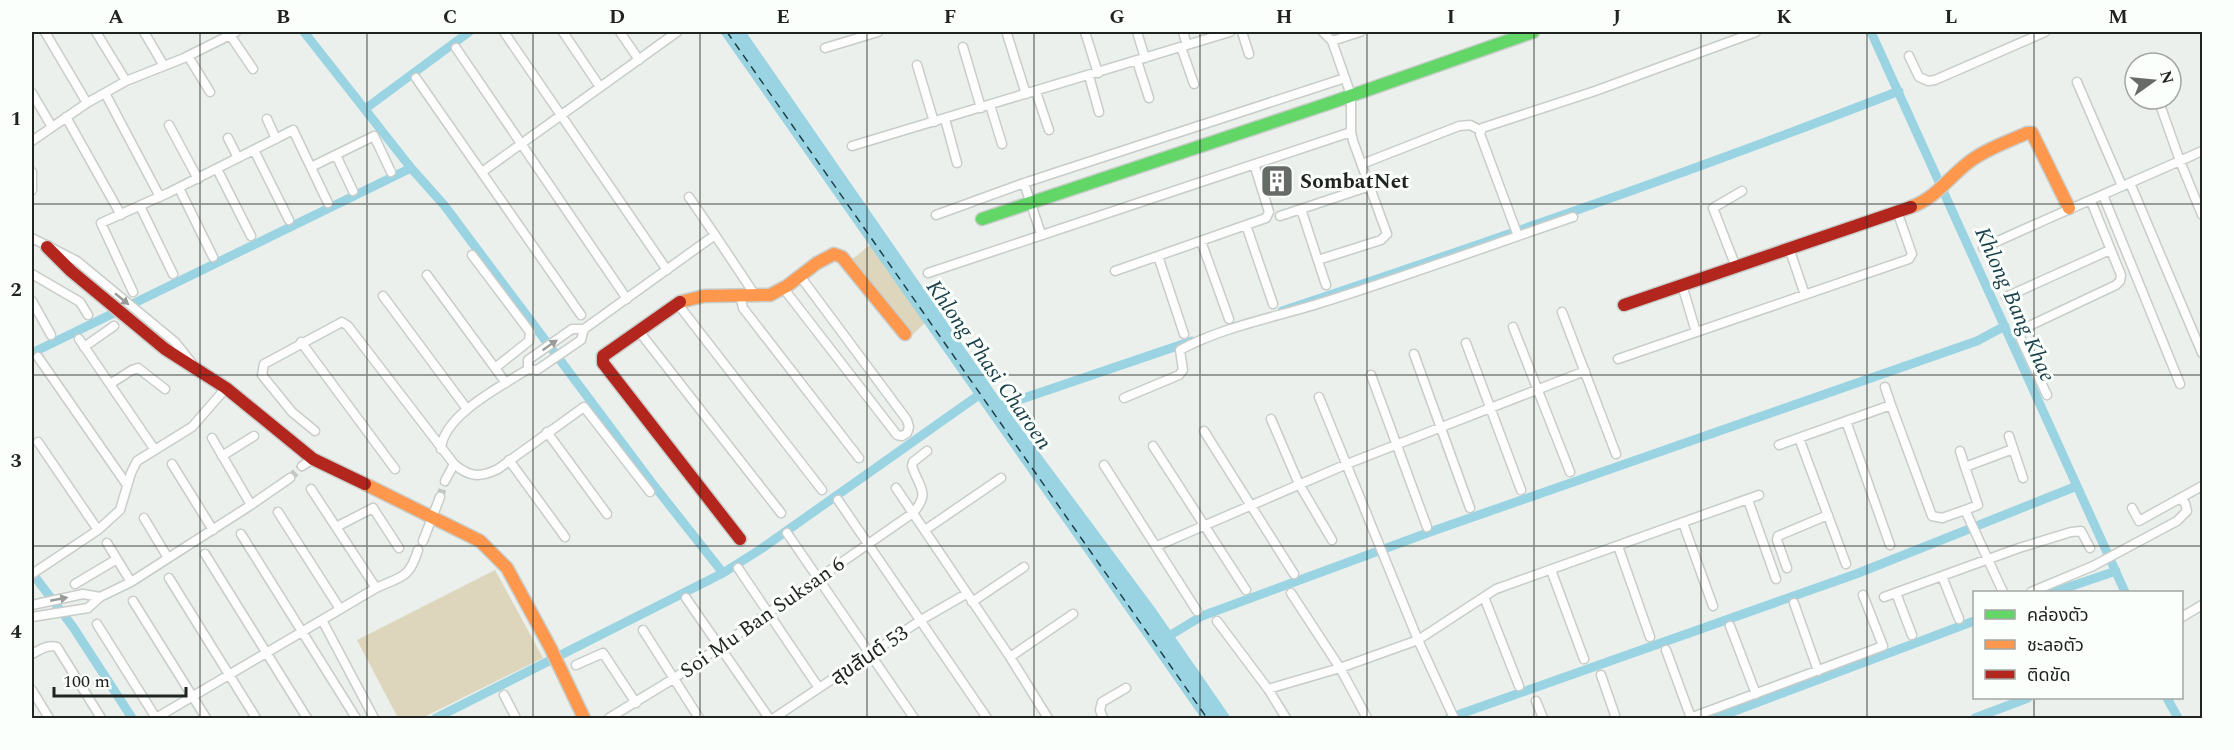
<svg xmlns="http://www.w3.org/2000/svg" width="2234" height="750" viewBox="0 0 2234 750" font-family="Spectral,'Noto Sans Thai',serif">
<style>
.green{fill:#ddd6bc}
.water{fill:#9ad3e2}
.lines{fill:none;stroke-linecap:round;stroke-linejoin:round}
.canal{stroke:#9ad3e2;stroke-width:9}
.ferry{stroke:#1c414b;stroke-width:1.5;stroke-dasharray:8 6;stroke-linecap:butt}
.street-tunnel{stroke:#c2c7c3;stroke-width:8;stroke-dasharray:8 4;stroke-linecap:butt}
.street-casing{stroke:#c9cdca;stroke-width:11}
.fast-casing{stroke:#c9cdca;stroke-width:15}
.slow-casing{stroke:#c9cdca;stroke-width:15}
.jam-casing{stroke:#c9cdca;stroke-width:15}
.street{stroke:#fcfdfc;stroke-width:8}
.fast{stroke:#63d668;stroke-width:12}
.slow{stroke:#ff974d;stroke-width:12}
.jam{stroke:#b3261e;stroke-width:12}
.oneway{fill:#999b99}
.grid{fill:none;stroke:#202421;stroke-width:1.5;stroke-opacity:0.55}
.labels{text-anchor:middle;stroke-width:6;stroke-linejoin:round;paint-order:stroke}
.poi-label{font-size:21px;font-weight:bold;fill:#202421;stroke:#fafffb;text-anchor:start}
.street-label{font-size:21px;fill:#202421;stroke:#fafffb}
.water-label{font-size:22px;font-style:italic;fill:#1c414b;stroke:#fafffb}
.neatline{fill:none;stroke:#202421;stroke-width:2}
.grid-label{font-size:20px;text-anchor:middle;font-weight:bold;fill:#202421}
</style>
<rect width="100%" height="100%" fill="#ebf0ec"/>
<path class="green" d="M870 245 925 323 911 336 850 261Z
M495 570 543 658 422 718H398L357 640Z"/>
<path class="water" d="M720 32H746L1007 409 1155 608 1231 718H1201Z"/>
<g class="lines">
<path class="canal" d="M304 32 411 168 444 205 652 483 723 573
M1871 32 2125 592
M365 109 469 32
M1282 311C1489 242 1695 171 1899 91
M32 353 411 168
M998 407 1192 341
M32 573 73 627 132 718
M2054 592 2116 571
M1164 639 1202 616 1430 532 1977 341 2005 326
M2167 698 2178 718
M436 718 723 573 761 549 986 390
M1449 718 1856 574 2077 486
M1716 718 1974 621
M1975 718 2028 698"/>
<path class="ferry" d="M727 32 1207 718"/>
<path class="street-tunnel" d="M290 478 302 466
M440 497 445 481"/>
<g class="street-casing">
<path id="street" d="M45 32 87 103
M96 32 126 81
M144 32 164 66
M504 32 667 270
M563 32 600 87
M620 32 639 60
M1085 32 1098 73
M1137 32 1145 58
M1183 32 1187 45
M1242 32 1249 54
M1323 32 1332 41
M1007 34 1026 94
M230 35 253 69
M963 47 981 108
M1181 47 1194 84
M456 48 627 299
M825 48 878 32
M188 56 210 92
M1909 56 1919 77 1928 81 1935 80 2045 32
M1137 61 1149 98
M917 65 934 122
M1089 76 1099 112
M416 78 581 315
M2077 82 2122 186
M1036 92 1049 130
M32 93 52 127
M105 93 160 197
M2158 99 2180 161 2202 215
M990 105 1002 144
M66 117 121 215
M267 119 276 139
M945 119 957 163
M169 125 198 179
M228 138 238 158
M32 141 87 103 126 81 184 58 236 32
M852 146 1230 32
M254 150 289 220
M336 155 353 191
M1362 164 1459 126 1470 125 1480 130
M311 167 374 136 391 172
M217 169 251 236
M32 172V190
M482 172 677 32
M1024 183 1345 78
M2130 183 2202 353
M179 188 213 257
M2103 195 2180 384
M689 197 715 235
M140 206 173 274
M1301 209 1326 285
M936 215 1024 183 1041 234
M1280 216 1370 186
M1246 225 1273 304
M1518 236 1480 134 1482 128 1595 91 1756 32
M32 238 77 261 175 342 191 362
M1201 241 1229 319
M1789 248 1805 295
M1983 248C2056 214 2129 184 2202 151
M472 255 530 332 529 341 495 368
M1158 256 1184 334
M1318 260 1381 240 1387 234 1353 141 1351 132V95L1332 41 1360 32
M1736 267 1713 208 1742 191
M1115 271 1266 218 1269 212 1254 164
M928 273 1351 132
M32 274 80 302 88 315
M427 275 506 383
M1682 285 1696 332
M784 289 897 435 902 436 907 433 909 427 907 420 800 276
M133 292 101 223 168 193 293 130 328 203
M740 295 743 308 859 458
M383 296 467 409
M2006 297 2110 250
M32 301 51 335
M677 303 822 490
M1562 312 1616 454
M1513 327 1570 472
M572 329H584L581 340 537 370 528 369V360Z
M584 329 715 235 755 295
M638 330 781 513
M79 339 155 450
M301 342 395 469
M1466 343 1521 490
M84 347 114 326
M1414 354 1470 508
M38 357 127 485
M1618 359 1909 259 1912 254 1897 211
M1371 375 1427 527
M110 384 132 370 138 368 165 389
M1885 387 1891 405
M2047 395 2021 339 2020 332 2025 328 2116 285 2120 281 2121 275 2091 201
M1319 397 1418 640 1454 718
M1124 398 1179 375 1183 370 1180 350C1224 326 1278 317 1327 301 1409 275 1491 245 1573 217
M1271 419 1299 484 1332 540
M1846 421 1890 545
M315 431 292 412 262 375 264 364 342 322 348 326 454 464
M1204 431 1294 574
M547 432 607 514
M2009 436 2023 478
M212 438 251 505
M1799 438 1846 564
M38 442 98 530
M1779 445 1891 405 1932 516 1942 518 1965 510
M1153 446 1246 590
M441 449C443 415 502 386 528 369
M1960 451 1965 467
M222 456 254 436
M509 460 565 537
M172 464 213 530
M1104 465 1197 611
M302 466 313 459
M445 481 454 464C469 477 480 478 498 469L584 407 650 492
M896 488 1010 657 1048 718
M311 489 376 588
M838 500 987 718
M1748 500 1776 579
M2132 508 2139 521 2202 486
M278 512 340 609
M144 518 168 558
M1683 523 1713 606
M336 527 373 508 399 548
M925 530 1001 478
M787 533 914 718
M241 534 356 718
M423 541 440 497
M107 543 131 582
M1157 546 1347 464 1585 371
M1618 546 1650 637
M205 554 307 718
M738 568 819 688
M1787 568 1777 540 1778 536 1828 515
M1551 570 1584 659
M32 574 98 530 120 510 131 473 137 461 192 427 226 388
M1942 576 1959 619
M169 578 256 718
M75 584 117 559
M2003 592 1965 510 1978 505 1965 467 2013 449
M2031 592 2093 566 2177 521 2187 511 2185 503 2180 499
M1291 593 1340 668 1367 718
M1896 593 1912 635
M1484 597 1519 686
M1884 597 2019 548 2071 532 2081 531 2090 548
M686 598 769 718
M133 601 206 718
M972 602 1024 567
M1794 603 1818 671
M32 605 83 594 100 597
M32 617 88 608 100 597 131 582 251 505 290 478
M2182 617 2202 605
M322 620 374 718
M1217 621 1268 689 1286 718
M97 624 156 718
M1730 626 1756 694
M643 630 699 718
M1666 650 1691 718
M32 654C40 650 48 644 57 647L101 718
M1010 657 1073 614
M576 665 603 653 636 703
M1601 675 1616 718
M1268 689 1340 668 1418 640 1496 589 1759 495
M32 690 49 718
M504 695 516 718
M1536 701 1543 718
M156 718 376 588C402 576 409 579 418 550
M609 718 673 679 913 513C931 492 919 488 912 466L913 462 927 451
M774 718 921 620 966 594
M1103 718 1100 710 1102 702 1126 688
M1690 718 1883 646 1863 595"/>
</g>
<g class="fast-casing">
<path id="fast" d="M982 219 1330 103 1533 32"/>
</g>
<g class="slow-casing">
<path id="slow" d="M1911 207C1936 198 1948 178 1969 162 1986 149 2007 142 2027 133H2032L2069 208
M680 302 704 296 770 295 787 286 817 263 834 254 842 257 905 334
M365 484 480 541 507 568 550 647 584 718"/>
</g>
<g class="jam-casing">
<path id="jam" d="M47 247 71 271 165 349 226 388 313 459 365 484
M680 302 603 356V363L740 539
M1624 305 1911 207"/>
</g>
<use href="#street" class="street"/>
<use href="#fast" class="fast"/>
<use href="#slow" class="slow"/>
<use href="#jam" class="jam"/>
</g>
<defs><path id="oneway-solid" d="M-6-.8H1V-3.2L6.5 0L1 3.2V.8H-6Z" transform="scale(1.5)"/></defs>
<g class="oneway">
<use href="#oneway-solid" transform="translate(122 299) rotate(39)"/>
<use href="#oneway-solid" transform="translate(550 345) rotate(-35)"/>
<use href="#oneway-solid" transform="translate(59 599) rotate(-11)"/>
</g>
<path class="grid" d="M200 32V718M367 32V718M533 32V718M700 32V718M867 32V718M1034 32V718M1200 32V718M1367 32V718M1534 32V718M1701 32V718M1867 32V718M2034 32V592M32 204H2202M32 375H2202M32 546H2202M2034 698V718"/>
<defs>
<g id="building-square" transform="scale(1.725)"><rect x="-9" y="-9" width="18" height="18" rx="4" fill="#676b68" stroke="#fafffb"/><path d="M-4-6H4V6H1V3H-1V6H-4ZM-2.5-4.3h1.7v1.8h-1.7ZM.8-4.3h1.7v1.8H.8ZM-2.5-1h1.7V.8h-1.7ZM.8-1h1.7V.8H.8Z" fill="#fff"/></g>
</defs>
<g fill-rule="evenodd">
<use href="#building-square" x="1277" y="181"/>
</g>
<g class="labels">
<g class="poi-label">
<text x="1300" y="188">SombatNet</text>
</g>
<g class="street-label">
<text transform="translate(762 617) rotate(-35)" y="7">Soi Mu Ban Suksan 6</text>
<text transform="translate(869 655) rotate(-34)" y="7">สุขสันต์ 53</text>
</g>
<g class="water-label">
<text transform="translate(2016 304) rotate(66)" y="8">Khlong Bang Khae</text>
<text transform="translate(990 364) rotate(55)" y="8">Khlong Phasi Charoen</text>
</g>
</g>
<rect width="2234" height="750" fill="none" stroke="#fafffb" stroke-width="66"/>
<rect x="1973" y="591" width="210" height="108" fill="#fafffb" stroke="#a3a7a4" stroke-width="1.5"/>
<rect x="1985" y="610" width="30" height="9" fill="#63d668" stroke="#a3a7a4" stroke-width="1.5"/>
<text x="2027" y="621" font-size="18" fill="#202421">คล่องตัว</text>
<rect x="1985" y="640" width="30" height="9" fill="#ff974d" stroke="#a3a7a4" stroke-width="1.5"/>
<text x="2027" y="651" font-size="18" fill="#202421">ชะลอตัว</text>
<rect x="1985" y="670" width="30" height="9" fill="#b3261e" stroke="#a3a7a4" stroke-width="1.5"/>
<text x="2027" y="681" font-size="18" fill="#202421">ติดขัด</text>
<g transform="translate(2153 81) rotate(75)"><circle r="28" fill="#fafffb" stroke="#a3a7a4" stroke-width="1.5"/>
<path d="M0-4.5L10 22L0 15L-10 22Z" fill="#676b68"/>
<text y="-9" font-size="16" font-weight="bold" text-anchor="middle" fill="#202421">N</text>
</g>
<path d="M54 687v9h132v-9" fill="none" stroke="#202421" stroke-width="3"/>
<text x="63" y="687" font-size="18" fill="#202421" stroke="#fafffb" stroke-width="4.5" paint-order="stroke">100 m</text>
<rect x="33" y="33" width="2168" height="684" class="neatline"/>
<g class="grid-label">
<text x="116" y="23">A</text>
<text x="283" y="23">B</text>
<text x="450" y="23">C</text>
<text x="617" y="23">D</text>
<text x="783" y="23">E</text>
<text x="950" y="23">F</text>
<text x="1117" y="23">G</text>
<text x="1284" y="23">H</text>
<text x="1451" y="23">I</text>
<text x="1617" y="23">J</text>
<text x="1784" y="23">K</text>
<text x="1951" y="23">L</text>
<text x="2118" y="23">M</text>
<text x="16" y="125">1</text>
<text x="16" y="296">2</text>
<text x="16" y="467">3</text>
<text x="16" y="638">4</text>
</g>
</svg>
